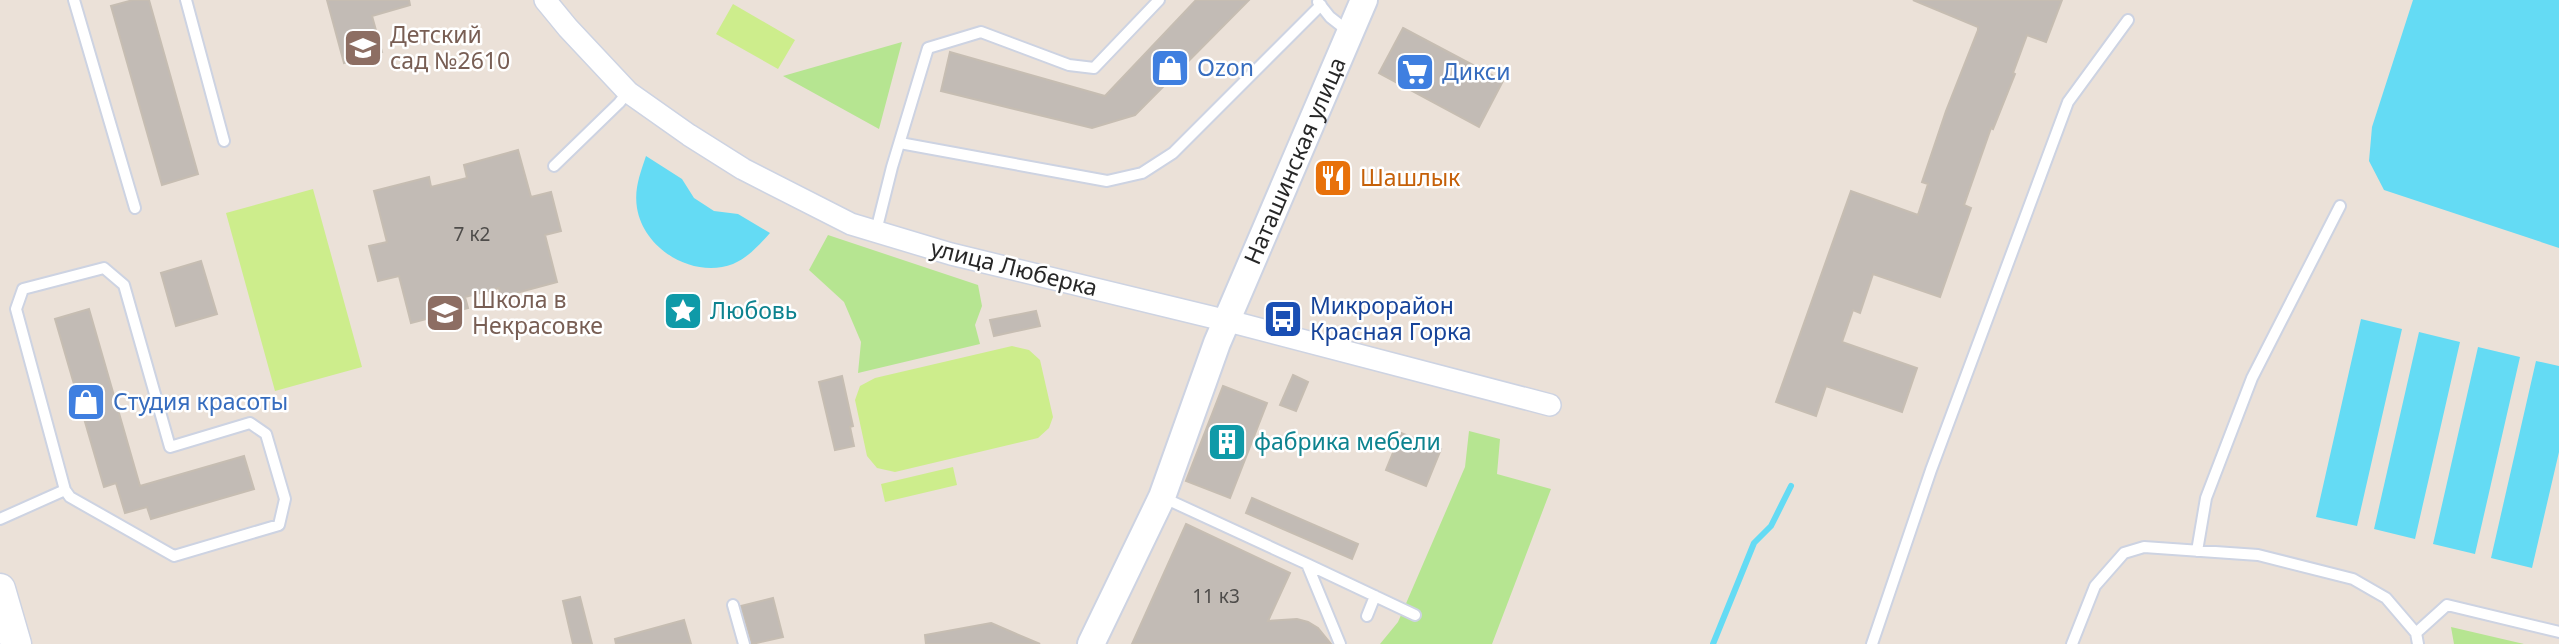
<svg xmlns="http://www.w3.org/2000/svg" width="2559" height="644" viewBox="0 0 2559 644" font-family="'Noto Sans',sans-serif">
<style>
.green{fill:#b6e591}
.pitch{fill:#cded8c}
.water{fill:#64dbf4}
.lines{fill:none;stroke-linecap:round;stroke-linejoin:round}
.stream{stroke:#64dbf4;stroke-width:6}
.building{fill:#c2bbb5;stroke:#c6bdb2;stroke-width:2}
.service-casing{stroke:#cdd3e2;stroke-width:14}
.minor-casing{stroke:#cdd3e2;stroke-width:24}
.tertiary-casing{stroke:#cdd3e2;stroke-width:30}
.secondary-casing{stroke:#cdd3e2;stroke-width:33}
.service{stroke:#fff;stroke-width:10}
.minor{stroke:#fff;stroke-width:21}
.tertiary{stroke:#fff;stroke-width:26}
.secondary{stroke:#fff;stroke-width:30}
.labels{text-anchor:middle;stroke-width:5;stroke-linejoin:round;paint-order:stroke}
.number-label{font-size:19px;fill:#4e4c4a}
.education-label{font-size:23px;fill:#785e54;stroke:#fff;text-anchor:start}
.shop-label{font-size:23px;fill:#366cbe;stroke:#fff;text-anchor:start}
.street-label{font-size:23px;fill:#272727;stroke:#fff}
.food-label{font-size:23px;fill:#c56008;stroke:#fff;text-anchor:start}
.transit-label{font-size:23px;fill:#164399;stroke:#fff;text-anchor:start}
.culture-label{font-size:23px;fill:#0d838f;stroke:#fff;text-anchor:start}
</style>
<rect width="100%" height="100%" fill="#ebe1d8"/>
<path class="green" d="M902 42 879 129 783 76Z
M828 235 978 285 982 306 975 325 980 344 858 373 861 342 844 302 809 270Z
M1469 431 1500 439 1497 474 1551 489 1492 644H1380L1398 622 1465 467Z
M2451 627 2524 644H2454Z"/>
<path class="pitch" d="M733 4 795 40 778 69 716 34Z
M313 189 362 367 275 391 226 213Z
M1012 346 1029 350 1040 360 1053 417 1049 428 1038 438 895 472 877 468 867 456 855 400 860 386 875 378Z
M953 467 957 485 885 502 881 484Z"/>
<path class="water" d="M2413 0H2559V248L2384 190 2369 161 2372 127Z
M646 156 682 179 694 198 714 211 738 214 770 233C759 245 749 257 733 264 694 279 644 250 637 208 634 189 640 174 646 156Z
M2361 319 2402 329 2357 526 2316 517Z
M2419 332 2460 342 2415 539 2374 529Z
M2478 347 2520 357 2475 554 2433 544Z
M2536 361 2559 366V452L2532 568 2491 558Z"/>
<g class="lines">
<path class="stream" d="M1713 644 1754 543 1771 526 1791 486"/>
</g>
<path class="building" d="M133 0H149L198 174 162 185 111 6Z
M327 0H409L410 5 372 16 382 52 344 63Z
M1196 0H1249L1135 115 1092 128 941 91 950 52 1105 96Z
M1913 0H2062L2046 42 2027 35 2013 73 2015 74 1993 129 1991 128 1964 205 1971 208 1940 297 1873 274 1860 313 1853 310 1842 342 1917 368 1902 412 1826 386 1816 416 1776 402 1851 191 1918 215 1928 184 1922 182 1946 111 1978 30V27Z
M1403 28 1503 81 1479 127 1379 73Z
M518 150 531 197 551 192 561 231 545 235 557 282 501 297 499 288 465 297 468 308 411 323 399 276 378 281 369 246 387 242 374 191 429 177 431 187 467 178 464 165Z
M201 261 217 314 176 326 161 273Z
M89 309 140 486 244 456 254 489 151 519 147 507 125 513 116 483 104 487 55 319Z
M1036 311 1040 326 994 336 990 320Z
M1293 375 1308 382 1296 411 1280 405Z
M842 376 853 426 850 427 854 446 835 450 819 382Z
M1223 386 1267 403 1230 498 1186 481Z
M1401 433 1441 449 1426 486 1386 470Z
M1252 498 1358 544 1352 559 1246 513Z
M1186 524 1290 573 1268 621 1297 619 1308 622 1318 628 1331 644H1132Z
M580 597 592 644H573L563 601Z
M773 598 783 637 752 644 741 606Z
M684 620 691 644H616L615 639Z
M991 623 1040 644H926L925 635Z"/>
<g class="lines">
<g class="service-casing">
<path id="service" d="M74 0 135 208
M186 0 224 141
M1318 2 1330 17 1349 32
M900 143 1107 181 1142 173 1173 153 1321 5
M554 166 619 103 628 92
M876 231 892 167 928 48 981 32 1069 65 1094 68 1159 0
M104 268 124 285 170 447 250 423 266 434 285 499 279 525 174 556 70 497 65 490 16 309 23 289Z
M1162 497 1307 564 1340 644
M0 519 65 490
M2197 551 2206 498 2252 378 2340 206
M1307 564 1415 615
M733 605 744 644
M1367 616 1375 596
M1872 644 1931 470 2068 102 2128 20
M2072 644 2095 586 2124 553 2144 547 2258 555 2353 579 2386 598 2416 633
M2418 644 2416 633 2447 605 2559 632"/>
</g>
<g class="minor-casing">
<path id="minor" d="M545 0 568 28 628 92 689 135 743 169 851 224 951 254 1240 324 1550 405"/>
</g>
<g class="tertiary-casing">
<g id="tertiary">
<path id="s1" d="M1091 644 1162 497 1217 343 1364 0"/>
</g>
</g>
<g class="secondary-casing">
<path id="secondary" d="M0 589 16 644"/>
</g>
<use href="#service" class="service"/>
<use href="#minor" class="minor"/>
<use href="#tertiary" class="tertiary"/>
<use href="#secondary" class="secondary"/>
</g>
<defs>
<g id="school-square" transform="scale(2.0125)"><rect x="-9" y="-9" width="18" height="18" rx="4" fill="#8d6e63" stroke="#fff"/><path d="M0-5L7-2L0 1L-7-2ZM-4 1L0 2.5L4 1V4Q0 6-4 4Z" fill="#fff"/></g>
<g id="shop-square" transform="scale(2.0125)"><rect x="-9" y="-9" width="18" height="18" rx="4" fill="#3f7fe0" stroke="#fff"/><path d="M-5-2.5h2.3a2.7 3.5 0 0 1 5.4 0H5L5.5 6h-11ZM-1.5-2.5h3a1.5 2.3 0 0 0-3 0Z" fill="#fff"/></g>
<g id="supermarket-square" transform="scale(2.0125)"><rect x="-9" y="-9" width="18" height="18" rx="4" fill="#3f7fe0" stroke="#fff"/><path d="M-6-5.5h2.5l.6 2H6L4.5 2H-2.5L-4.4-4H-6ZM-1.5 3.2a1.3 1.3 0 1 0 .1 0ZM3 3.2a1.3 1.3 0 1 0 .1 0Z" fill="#fff"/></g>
<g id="restaurant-square" transform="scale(2.0125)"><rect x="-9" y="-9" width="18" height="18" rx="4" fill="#e8710a" stroke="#fff"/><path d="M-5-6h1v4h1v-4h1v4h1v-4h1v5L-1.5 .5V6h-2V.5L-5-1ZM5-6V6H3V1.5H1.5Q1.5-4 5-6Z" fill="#fff"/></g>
<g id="sight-square" transform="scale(2.0125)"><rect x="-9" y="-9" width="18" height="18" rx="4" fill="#0f9aa8" stroke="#fff"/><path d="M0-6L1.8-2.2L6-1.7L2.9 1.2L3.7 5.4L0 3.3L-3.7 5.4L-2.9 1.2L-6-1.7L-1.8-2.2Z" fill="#fff"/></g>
<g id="bus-square" transform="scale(2.0125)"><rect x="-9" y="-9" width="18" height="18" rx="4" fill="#1a4fb4" stroke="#fff"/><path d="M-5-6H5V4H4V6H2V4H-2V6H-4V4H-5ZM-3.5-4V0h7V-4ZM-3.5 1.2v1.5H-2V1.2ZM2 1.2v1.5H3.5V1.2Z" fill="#fff"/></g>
<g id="building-square" transform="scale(2.0125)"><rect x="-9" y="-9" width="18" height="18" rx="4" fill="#0f9aa8" stroke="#fff"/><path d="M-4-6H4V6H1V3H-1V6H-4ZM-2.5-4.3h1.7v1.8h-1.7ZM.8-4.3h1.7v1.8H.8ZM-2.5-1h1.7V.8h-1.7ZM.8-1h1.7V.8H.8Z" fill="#fff"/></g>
</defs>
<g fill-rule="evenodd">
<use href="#school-square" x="363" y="48"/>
<use href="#shop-square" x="1170" y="68"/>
<use href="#supermarket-square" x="1415" y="72"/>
<use href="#restaurant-square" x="1333" y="178"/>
<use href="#sight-square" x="683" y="311"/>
<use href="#school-square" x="445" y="313"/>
<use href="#bus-square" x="1283" y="319"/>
<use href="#shop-square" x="86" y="402"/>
<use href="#building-square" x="1227" y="442"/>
</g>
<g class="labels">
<g class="number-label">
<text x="472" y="241">7 к2</text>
<text x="1216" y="603">11 к3</text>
</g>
<g class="education-label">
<text x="390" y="43">Детский<tspan x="390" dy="26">сад №2610</tspan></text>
<text x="472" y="308">Школа в<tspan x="472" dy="26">Некрасовке</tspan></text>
</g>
<g class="shop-label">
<text x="1197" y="76">Ozon</text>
<text x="1442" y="80">Дикси</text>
<text x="113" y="410">Студия красоты</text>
</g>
<g class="street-label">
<text dy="8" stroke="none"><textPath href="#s1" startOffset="525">Наташинская улица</textPath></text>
<text transform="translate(1014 268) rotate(14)" y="8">улица Люберка</text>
</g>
<g class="food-label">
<text x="1360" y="186">Шашлык</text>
</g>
<g class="transit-label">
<text x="1310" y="314">Микрорайон<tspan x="1310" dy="26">Красная Горка</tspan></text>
</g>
<g class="culture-label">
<text x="710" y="319">Любовь</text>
<text x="1254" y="450">фабрика мебели</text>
</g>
</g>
</svg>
